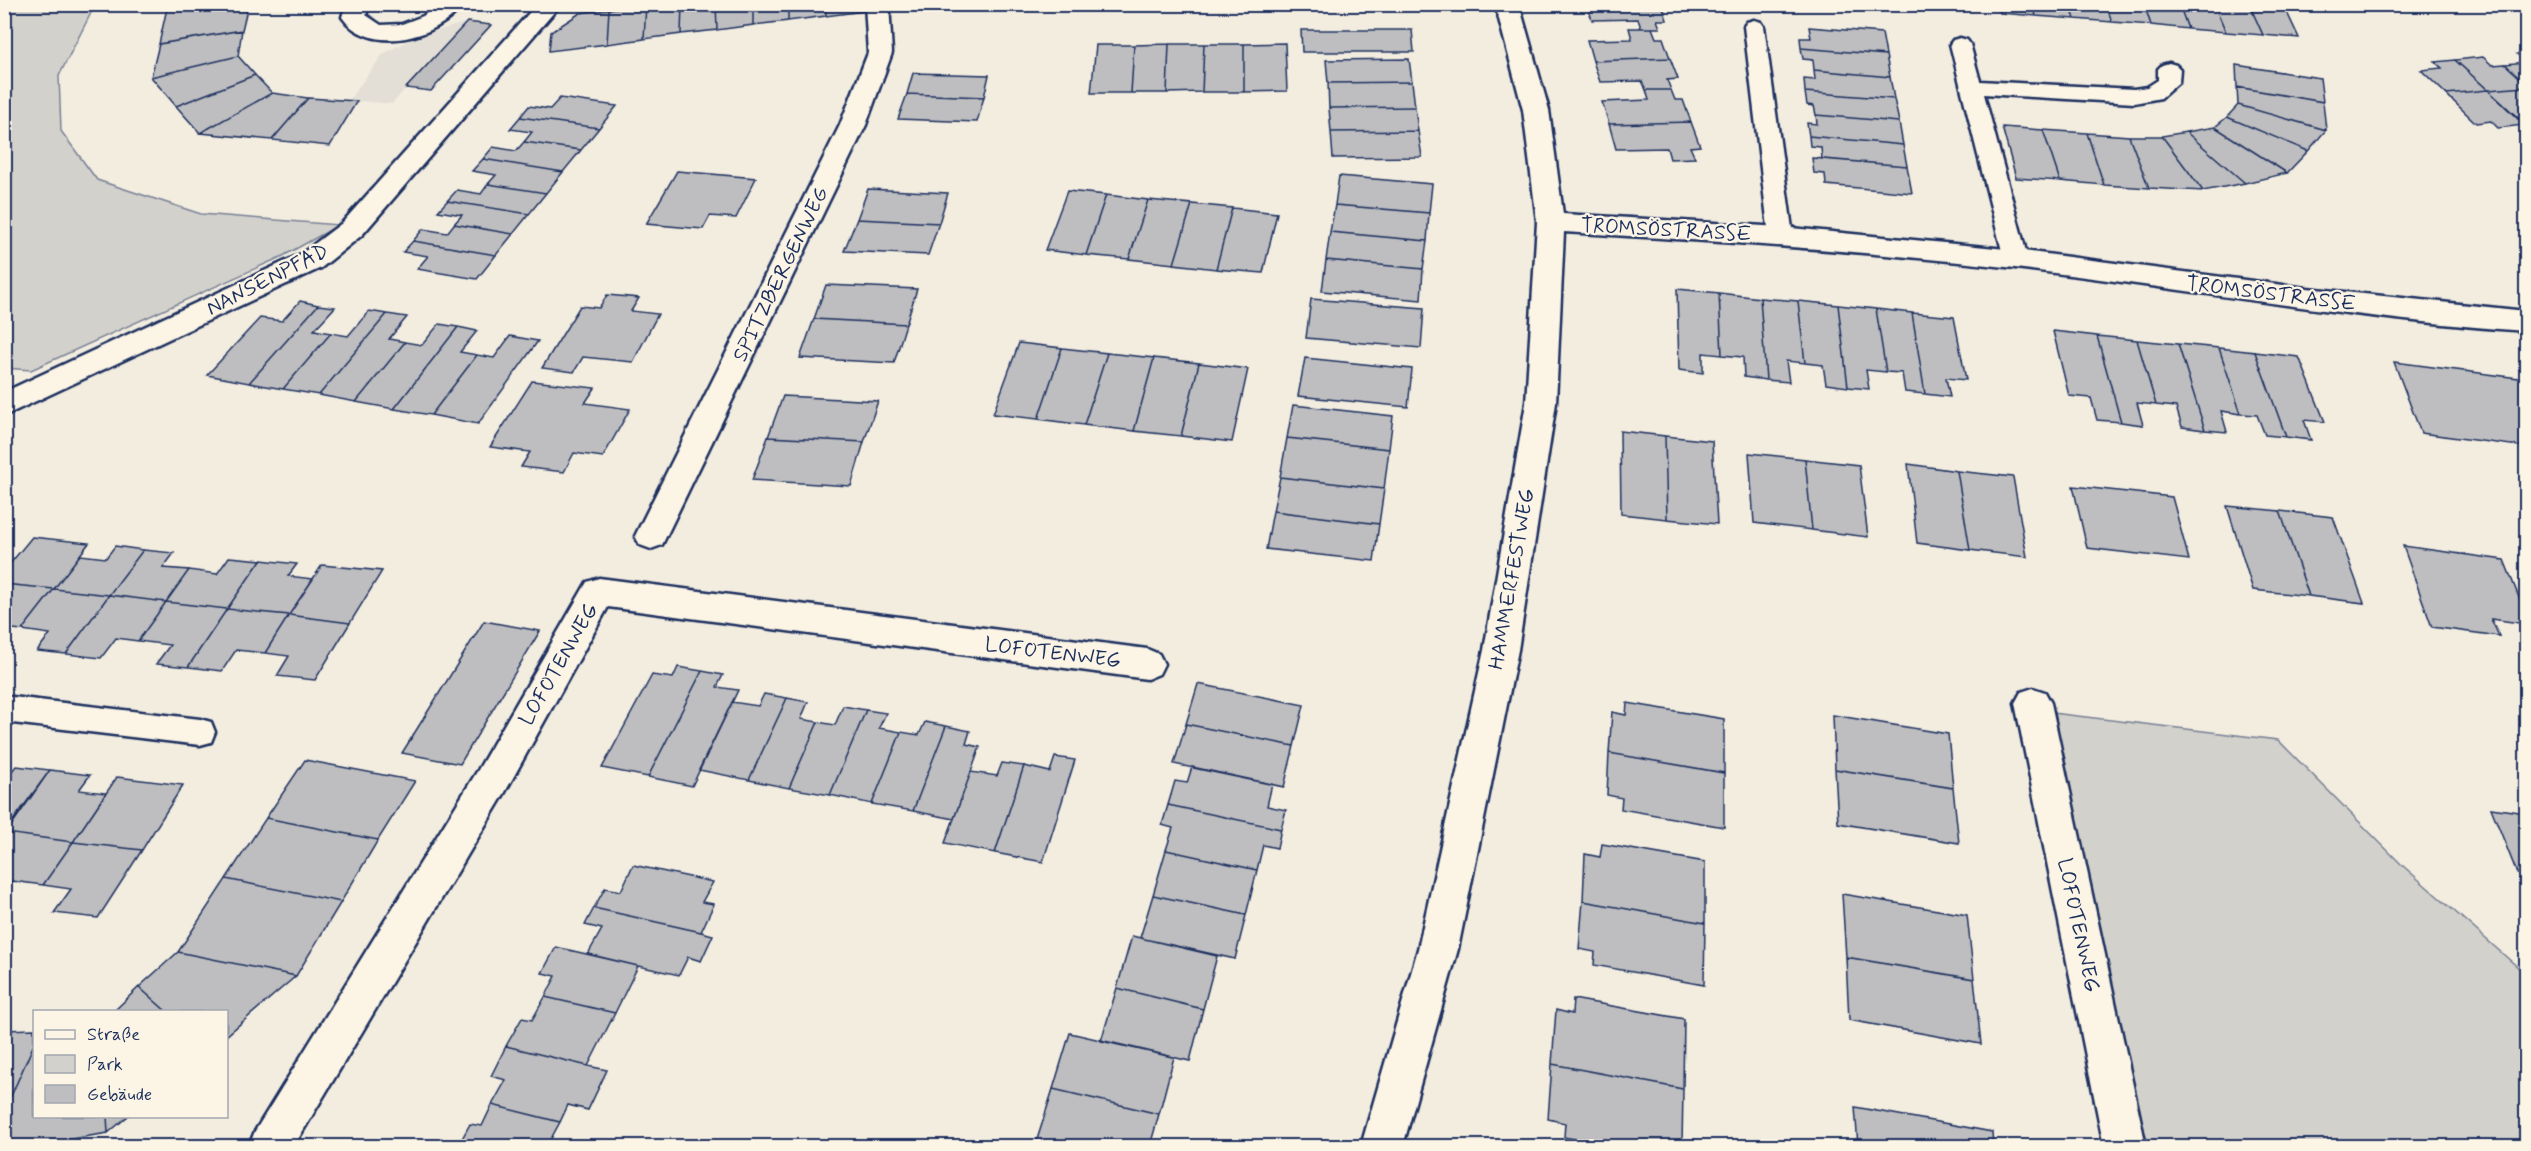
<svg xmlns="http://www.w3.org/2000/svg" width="2531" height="1151" viewBox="0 0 2531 1151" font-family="Mynerve,sans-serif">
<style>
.built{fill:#e3dfd6}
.green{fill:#d3d1cc;stroke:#778095;stroke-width:1.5}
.building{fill:#bebec0;stroke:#1b2f5e;stroke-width:1.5}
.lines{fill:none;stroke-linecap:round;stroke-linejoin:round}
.service-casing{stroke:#1b2f5e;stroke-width:5}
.minor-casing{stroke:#1b2f5e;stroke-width:5}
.service{fill:#fcf5e5;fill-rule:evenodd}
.minor{fill:#fcf5e5;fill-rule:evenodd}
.labels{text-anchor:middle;stroke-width:4.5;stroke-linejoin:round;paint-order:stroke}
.street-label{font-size:21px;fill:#1b2f5e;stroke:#fcf5e5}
</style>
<rect width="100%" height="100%" fill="#f3ede0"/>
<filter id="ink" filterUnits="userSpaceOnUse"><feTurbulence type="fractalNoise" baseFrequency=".0167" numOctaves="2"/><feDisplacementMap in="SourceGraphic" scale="12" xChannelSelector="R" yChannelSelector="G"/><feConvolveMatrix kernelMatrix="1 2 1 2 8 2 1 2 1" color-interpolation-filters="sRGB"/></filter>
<g filter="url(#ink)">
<path class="built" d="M467 22 491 25 431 91 406 88 392 104 349 100 383 54 413 38Z"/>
<path class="green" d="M4 5H95L59 76 61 131 97 180 201 214 339 225 283 256 31 370 5 368Z
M2044 712 2278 740 2402 865 2521 970 2526 979V1146H2137Z"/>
<path class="building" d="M171 4H249L167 8Z
M646 4 644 39 607 44 609 9Z
M646 4H682L681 34 644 39Z
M682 4H716L717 30 681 34Z
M716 4H753V25L717 30Z
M753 4H788V21L753 25Z
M788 4H826V16L788 21Z
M826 4H863L864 11 826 16Z
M1587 4H1662L1667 20H1657L1660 28H1641L1638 19 1592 20Z
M1923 4H1957L1958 9 1923 6Z
M1998 4H2033L2036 16 2000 13Z
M2033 4H2070L2075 19 2036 16Z
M2070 4H2106L2112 22 2075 19Z
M2106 4H2144L2151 25 2112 22Z
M2144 4H2179L2188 29 2151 25Z
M2179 4H2214L2226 32 2188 29Z
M2214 4H2249L2263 35 2226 32Z
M2249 4H2283L2299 38 2263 35Z
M248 5 242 30 159 44 167 8Z
M609 9 607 44 549 51 551 32 580 13Z
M467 22 491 25 431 91 406 88Z
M1809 27 1882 33 1886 55 1801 48 1800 38H1811Z
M1629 28H1652L1656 38H1663L1670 58 1593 61 1587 40 1632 39Z
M242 30 238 56 151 77 159 44Z
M1301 30H1412L1414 52H1302Z
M1285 43 1287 91 1244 92V44Z
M1169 44 1167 93H1131L1134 45Z
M1169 44H1204L1202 92 1167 93Z
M1204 44H1244V92H1202Z
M1096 45H1134L1131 93H1091Z
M1801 48 1886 55 1890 77 1814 70 1813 60 1803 59Z
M2526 53V83L2505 64 2526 62 2517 54Z
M238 56 255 75 176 106 151 77Z
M2483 57 2492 65 2505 64 2526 83V87L2488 90 2455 60Z
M1670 58 1678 79 1667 80 1671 90H1646L1642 81 1600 82 1593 61Z
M1409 59 1412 82 1328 83 1326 60Z
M2455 60 2488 90 2446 94 2421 70 2442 68 2435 62Z
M2236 65 2320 78 2323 102 2237 87Z
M1814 70 1890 77 1894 99 1805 92 1804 79 1815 80Z
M913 73 989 75 984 97 907 94Z
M255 75 272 93 200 133 176 106Z
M1412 82 1415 107 1329 108 1328 83Z
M2237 87 2323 102 2326 130 2238 105Z
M2526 87V125L2488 90Z
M1646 90H1671L1675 100H1683L1691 122 1609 124 1602 102 1649 100Z
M2488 90 2524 125 2498 128 2491 121 2476 123 2446 94Z
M1805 92 1894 99 1899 122 1816 115 1814 106 1807 105Z
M272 93 308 98 272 140 200 133Z
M907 94 984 97 977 122 898 119Z
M308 98 357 101 330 146 272 140Z
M560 98 617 106 599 128 520 117 529 106 550 109Z
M2238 105 2326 130 2308 151 2227 117Z
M1415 107 1418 131 1331 132 1329 108Z
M1816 115 1899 122 1903 145 1809 136 1807 123 1817 124Z
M520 117 599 128 581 150 524 142 532 132 510 129Z
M2227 117 2308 151 2287 173 2215 127Z
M1691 122 1700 146 1690 147 1695 158 1670 159 1667 148 1616 149 1609 124Z
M2002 127 2043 130 2060 181 2016 178Z
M2215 127 2287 173 2245 183 2186 132Z
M2043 130 2087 133 2104 185 2060 181Z
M1418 131 1422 157 1333 158 1331 132Z
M2186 132 2245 183 2203 191 2162 136Z
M2087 133 2129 136 2149 188 2104 185Z
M1809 136 1903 145 1907 166 1822 159 1821 147 1810 146Z
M2129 136H2162L2203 191 2149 188Z
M524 142 581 150 563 172 483 159 493 147 516 151Z
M1812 158 1907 166 1912 193 1826 185 1825 174 1814 173Z
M483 159 563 172 546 193 488 184 496 175 472 171Z
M677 171 756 178 736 218 710 216 703 229 646 224Z
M1339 176 1432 184 1429 213 1335 205Z
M488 184 546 193 529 214 447 201 457 190 481 194Z
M868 189 948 193 939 223 857 219Z
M1067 191 1106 195 1086 255 1045 250Z
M1106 195 1148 200 1129 259 1086 255Z
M1148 200 1192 204 1174 264 1129 259Z
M447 201 529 214 513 234 454 224 462 215 438 211Z
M1192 204 1232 208 1216 269 1174 264Z
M1335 205 1429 213 1427 241 1330 232Z
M1232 208 1277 213 1263 273 1216 269Z
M857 219 939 223 928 255 844 251Z
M454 224 513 234 496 255 413 241 423 229 447 233Z
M1330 232 1427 241 1423 269 1326 260Z
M413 241 496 255 477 279 417 269 428 256 403 252Z
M1326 260 1423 269 1421 300 1322 291Z
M826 285 917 289 906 324 814 319Z
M1677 289 1719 293 1722 355 1703 353V373L1679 370Z
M1719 293 1760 298 1766 380 1744 377 1743 357 1722 355Z
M607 295 639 298 631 311 658 314 633 362 583 357 574 372 542 368 580 306 599 308Z
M1760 298 1798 301 1805 363 1786 361 1789 382 1766 380Z
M1311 299 1424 308 1421 348 1306 338Z
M300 301 318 305 249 383 207 375 260 318 282 321Z
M1798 301 1838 305 1848 387 1826 384 1823 365 1805 363Z
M318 305 335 307 314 330 331 333 283 389 249 383Z
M1838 305 1876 309 1886 372 1866 370 1869 389 1848 387Z
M1876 309 1912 313 1925 394 1905 392 1902 373 1886 372Z
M369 311 387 314 319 395 283 389 331 333 348 336Z
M1912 313 1954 317 1966 380 1946 378 1950 397 1925 394Z
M387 314 407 317 389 339 405 342 356 402 319 395Z
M814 319 906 324 894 363 800 358Z
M439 324 458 327 394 409 356 402 405 342 422 345Z
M458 327 477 331 460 352 477 355 431 415 394 409Z
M2053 331 2097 336 2121 422 2097 420 2091 398 2069 396Z
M510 336 538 341 478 424 431 415 477 355 494 358Z
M2097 336 2137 340 2156 405 2137 403 2143 425 2121 422Z
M2137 340 2178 344 2205 430 2182 427 2176 407 2156 405Z
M1019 343 1062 348 1038 419 993 414Z
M2178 344 2219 348 2241 414 2221 411 2227 432 2205 430Z
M1062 348 1107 353 1084 425 1038 419Z
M2219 348 2255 352 2286 437 2265 435 2257 415 2241 414Z
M2255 352 2299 357 2325 422 2304 420 2311 440 2286 437Z
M1107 353 1154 358 1134 431 1084 425Z
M1154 358 1199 363 1181 436 1134 431Z
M1305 358 1412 369 1408 407 1298 396Z
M2394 362 2526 379V447L2421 433Z
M1199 363 1248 369 1232 442 1181 436Z
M532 381 595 388 585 403 630 409 603 457 574 453 564 472 521 467 530 452 490 447Z
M783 396 878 401 864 442 768 437Z
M1293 405 1393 416 1389 449 1287 438Z
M1620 431 1665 436 1667 519 1621 514Z
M1665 436 1712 441 1717 524 1667 519Z
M768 437 864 442 851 486 752 480Z
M1287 438 1389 449 1384 489 1280 477Z
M1749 453 1805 459 1812 530 1754 523Z
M1805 459 1859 465 1868 537 1812 530Z
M1908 464 1957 471 1970 550 1917 543Z
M1957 471 2013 477 2027 557 1970 550Z
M1280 477 1384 489 1379 524 1273 511Z
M2073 486 2172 497 2189 560 2087 548Z
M2227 506 2280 511 2309 596 2253 590Z
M1273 511 1379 524 1374 561 1266 549Z
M2280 511 2333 517 2364 603 2309 596Z
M32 537 89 543 54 589 4 584V571Z
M115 546 143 550 109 595 54 589 80 555 106 558Z
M2403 546 2504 560 2526 615V624L2491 619 2499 636 2432 627Z
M143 550 174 553 163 568 189 570 166 602 109 595Z
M229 557 261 560 227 609 166 602 189 570 217 574Z
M261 560 297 564 288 576 313 579 289 615 227 609Z
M322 565 382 571 350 623 289 615Z
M4 584 54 589 22 630 4 628Z
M54 589 109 595 66 654 37 651 50 634 22 630Z
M109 595 166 602 138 641 116 638 101 658 66 654Z
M166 602 227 609 188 667 156 664 170 645 138 641Z
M227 609 289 615 265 653 236 650 222 671 188 667Z
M289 615 350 623 315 680 277 676 289 656 265 653Z
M484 621 540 631 460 764 402 753Z
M678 667 702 671 648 777 602 768 652 675 673 678Z
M702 671 723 675 717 687 738 690 692 786 648 777Z
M1198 684 1304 705 1294 746 1186 724Z
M764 694 787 698 749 780 699 770 732 702 758 706Z
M787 698 808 702 801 719 818 722 789 788 749 780Z
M1627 703 1724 719V773L1609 753 1612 712 1626 715Z
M843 706 866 710 830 795 789 788 818 722 835 725Z
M866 710 886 713 879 728 901 732 872 804 830 795Z
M1833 715 1948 734 1953 788 1835 769Z
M925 722 946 726 913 811 872 804 901 732 919 735Z
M1186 724 1294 746 1284 787 1174 764Z
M946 726 970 731 966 744 980 747 954 819 913 811Z
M1609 753 1724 773V827L1621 809 1622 798 1607 795Z
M1055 757 1075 760 1043 862 995 853 1024 766 1050 772Z
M305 760 415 781 378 840 266 818Z
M1002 763 1024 766 995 853 945 843 971 772 997 776Z
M16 766 50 770 4 833V781Z
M1192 767 1272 784 1267 806 1286 810 1281 829 1168 805 1175 781 1187 783Z
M1835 769 1953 788 1959 843 1838 823Z
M50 770 90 775 79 790 106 793 73 842 6 833Z
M117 777 183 785 142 850 73 842Z
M1168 805 1281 829 1277 848 1263 845 1257 870 1166 850 1173 828 1162 825Z
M2491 808 2526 813V874L2517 873Z
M266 818 378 840 341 902 226 879Z
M6 833 73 842 43 885 12 881 4 892Z
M73 842 142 850 98 918 54 913 71 889 43 885Z
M1602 844 1705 862V923L1583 901 1585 854 1600 857Z
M1166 850 1257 870 1246 915 1153 895Z
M633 865 713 882 702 902 714 904 701 932 594 908 605 888 621 891Z
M226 879 341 902 296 976 178 952Z
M1842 894 1967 915 1974 979 1846 957Z
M1153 895 1246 915 1235 959 1140 938Z
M1583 901 1705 923 1704 985 1594 965 1595 952 1579 949Z
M594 908 701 932 713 935 701 961 688 957 679 975 638 966 588 954 602 929 585 925Z
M1132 936 1217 956 1203 1009 1117 988Z
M556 947 638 966 615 1013 545 997 556 976 542 973Z
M178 952 296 976 226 1036V1012H167L139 987Z
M1846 957 1974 979 1981 1044 1849 1020Z
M139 987 167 1012H113Z
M1117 988 1203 1009 1190 1061 1101 1041Z
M545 997 615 1013 588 1066 506 1046 522 1018 532 1020Z
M1573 999 1684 1019 1683 1089 1552 1064 1556 1010 1572 1014Z
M34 1029V1044L4 1112V1030Z
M1070 1033 1174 1057 1159 1114 1053 1089Z
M34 1044V1116H107L108 1133 28 1146H4V1112Z
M506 1046 588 1066 607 1070 588 1110 568 1105 560 1122 492 1105 506 1080 491 1076Z
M1552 1064 1683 1089 1682 1146H1611L1564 1137 1565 1123 1548 1119Z
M1053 1089 1159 1114 1150 1146H1035Z
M492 1105 560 1122 547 1146H458L470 1124 482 1126Z
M1855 1107 1992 1132 1993 1146H1858Z
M107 1116H128L108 1133Z"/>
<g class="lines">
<g class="service-casing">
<path id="service" d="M1754 20 1761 22 1764 26 1793 236 1789 242 1781 244 1773 242 1769 236 1744 26 1747 22Z
M1960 38 1967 40 1970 44 1980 81 2134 89 2147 87 2158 80V69L2162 65 2169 63 2176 65 2180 69 2179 82 2161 98 2134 103 1984 94 2028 259 2024 265 2016 267 2008 265 2004 259 1950 44 1953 40Z
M4 696 200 719 211 722 215 732 211 742 200 745 4 722Z"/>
</g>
<g class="minor-casing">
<path id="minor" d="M346 4H370L366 15 381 25 402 24 423 16 438 4H463C439 39 369 56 342 17Z
M537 4H561L362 235 321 268 4 416V392L301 254 342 223Z
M865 4H889L892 53 866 125 662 545 651 549 640 545 635 536 840 125 868 53Z
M1495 4H1519L1549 110 1563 214 1781 227 2016 250 2307 288 2526 311V331C2355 320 2185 288 2015 268 1865 251 1715 241 1564 232L1556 403 1518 650 1458 949 1403 1146H1361L1418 949 1484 650 1526 403 1537 222 1523 110Z
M599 578 1147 649 1159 654 1164 664 1159 674 1147 679 608 607 504 794 294 1146H249L255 1131 478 770 587 582Z
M2033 688 2045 692 2051 703 2146 1146H2104L2015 703 2021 692Z"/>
</g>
<use href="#service" class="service"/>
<use href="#minor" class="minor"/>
</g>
</g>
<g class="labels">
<g class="street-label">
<text transform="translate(1666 229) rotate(3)" y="7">TROMSÖSTRASSE</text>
<text transform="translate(780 274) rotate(-64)" y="7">SPITZBERGENWEG</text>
<text transform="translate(267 279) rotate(-27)" y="7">NANSENPFAD</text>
<text transform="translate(2271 293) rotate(7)" y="7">TROMSÖSTRASSE</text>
<text transform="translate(1511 579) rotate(-80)" y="7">HAMMERFESTWEG</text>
<text transform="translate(1053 652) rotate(7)" y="7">LOFOTENWEG</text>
<text transform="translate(558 664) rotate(-60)" y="7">LOFOTENWEG</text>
<text transform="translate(2079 925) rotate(78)" y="7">LOFOTENWEG</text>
</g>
</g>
<rect width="2531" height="1151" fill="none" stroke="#fcf5e5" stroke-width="24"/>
<rect x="12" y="12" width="2507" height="1127" fill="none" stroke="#1b2f5e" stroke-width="2" filter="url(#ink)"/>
<rect x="33" y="1010" width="195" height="108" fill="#fcf5e5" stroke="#a2a6af" stroke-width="1.5"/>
<rect x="45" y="1030" width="30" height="9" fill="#fcf5e5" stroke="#a2a6af" stroke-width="1.5"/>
<text x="87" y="1040" font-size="18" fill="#1b2f5e">Straße</text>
<rect x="45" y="1055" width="30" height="18" fill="#d3d1cc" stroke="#a2a6af" stroke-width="1.5"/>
<text x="87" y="1070" font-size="18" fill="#1b2f5e">Park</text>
<rect x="45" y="1085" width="30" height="18" fill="#bebec0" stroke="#a2a6af" stroke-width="1.5"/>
<text x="87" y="1100" font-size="18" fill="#1b2f5e">Gebäude</text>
</svg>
